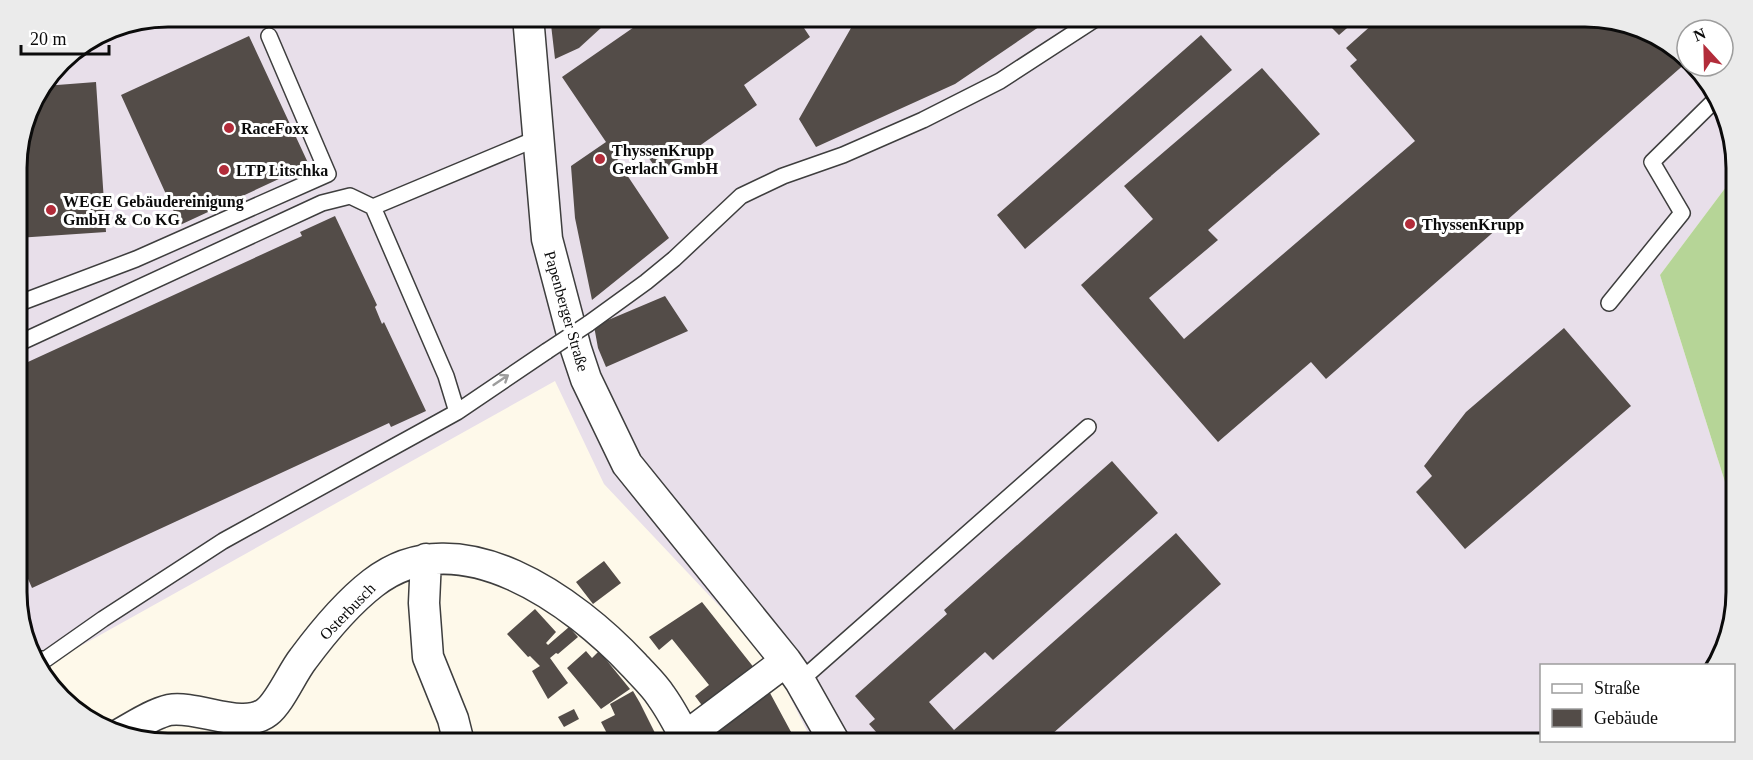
<svg xmlns="http://www.w3.org/2000/svg" width="1753" height="760" viewBox="0 0 1753 760" font-family="Georgia,serif">
<style>
.industrial{fill:#e8dfea}
.forest{fill:#b6d597}
.building{fill:#534c48}
.lines{fill:none;stroke-linecap:round;stroke-linejoin:round}
.lane-casing{stroke:#3e3e3e;stroke-width:18}
.street-casing{stroke:#3e3e3e;stroke-width:33}
.lane{stroke:#fff;stroke-width:15}
.street{stroke:#fff;stroke-width:30}
.lane-bridge-casing{stroke:#3e3e3e;stroke-width:18;stroke-linecap:butt}
.lane-bridge{stroke:#fff;stroke-width:15}
.oneway{stroke:#9d9d9d}
.poi-dot{fill:#b22c3a;stroke:#fff;stroke-width:2}
.labels{text-anchor:middle;stroke-width:6;stroke-linejoin:round;paint-order:stroke}
.poi-label{font-size:16px;font-weight:bold;fill:#0b0b0b;stroke:#fff;text-anchor:start}
.street-label{font-size:16px;fill:#0b0b0b;stroke:#fff}
.rim{fill:none;stroke:#0b0b0b;stroke-width:3}
</style>
<rect width="100%" height="100%" fill="#fef9ea"/>
<path class="industrial" d="M168 16 1585 17 1643 28 1687 62V66H1692L1705 76 1735 148V175L1660 275 1736 517V592L1725 650 1713 665 1542 666V740L1602 741 1594 743H813L773 663 604 484 555 381 41 668 18 612 17 158 32 101 68 54 110 28Z"/>
<path class="forest" d="M1735 175 1736 517 1660 275Z"/>
<path class="building" d="M550 16H614L579 48 555 59Z
M650 16H796L810 37 744 85 757 105 660 174 646 154 640 157 634 149 617 160 669 238 592 300 575 218 571 166 606 142 562 77Z
M868 16H1055L955 84 816 147 799 119 851 28Z
M1337 16H1361L1339 35 1328 24Z
M1368 16H1585L1643 28 1687 62 1326 379 1311 362 1218 442 1081 285 1153 219 1124 186 1262 68 1320 134 1208 230 1218 240 1149 298 1184 339 1415 141 1350 66 1357 60 1346 48 1374 23Z
M1201 35 1232 70 1025 249 997 215Z
M249 36 309 165 180 225 121 95Z
M96 82 106 232 17 238V158L32 101 44 86Z
M335 216 377 305 375 307 382 324 384 322 426 411 391 427 389 423 32 588 18 556 17 367 302 236 300 232Z
M665 296 688 331 606 367 598 348 594 326Z
M1564 328 1631 406 1465 549 1416 492 1432 476 1424 466 1466 412Z
M1112 461 1158 513 993 660 985 652 929 702 954 730 1176 533 1221 584 1042 743H886L869 724 875 719 855 696 947 614 944 610Z
M604 561 621 583 593 604 576 582Z
M702 602 755 669 704 708 695 696 709 685 672 639 659 650 649 637Z
M535 609 556 632 546 643 548 645 569 627 578 637 558 654 556 653 550 658 568 683 548 699 532 671 540 666 530 656 528 657 507 634Z
M586 651 592 658 599 651 630 689 601 709 567 668Z
M633 691 640 703 660 743H612L601 722 615 715 610 704Z
M763 692 770 693 797 743H716L717 728Z
M574 709 579 719 564 727 558 717Z"/>
<g class="lines">
<g class="lane-casing">
<path id="lane" d="M373 207 538 138
M1609 303 1682 213 1652 162 1715 100
M17 304 136 259 328 174 269 36
M588 324 646 282 674 259 741 196 783 176 843 155 923 120 1000 81 1100 16
M17 344 322 203 350 196 373 207 446 376 457 412
M37 659H46L103 619 223 541 457 412 547 351
M800 681 1088 427"/>
</g>
<g class="street-casing">
<path id="street" d="M528 16 547 239 576 349 586 379 627 464 786 661 800 681 835 743
M426 559 424 603 428 657 453 719 459 743
M120 734C135 726 152 714 169 710 198 705 243 731 267 712 280 702 292 673 303 659 323 632 347 603 373 583 459 516 575 602 634 665 643 675 654 685 661 696 671 710 680 727 688 743
M685 737 786 661"/>
</g>
<use href="#lane" class="lane"/>
<use href="#street" class="street"/>
<g class="lane-bridge-casing">
<path id="lane-bridge" d="M547 351 588 324"/>
</g>
<use href="#lane-bridge" class="lane-bridge"/>
</g>
<defs><path id="oneway-shaft" d="M-6 0H5M1.5-3L5.5 0L1.5 3" fill="none" stroke-width="1.6" stroke-linecap="round" stroke-linejoin="round" transform="scale(1.5)"/></defs>
<use class="oneway" href="#oneway-shaft" transform="translate(501 380) rotate(-34)"/>
<g class="poi-dot">
<circle cx="229" cy="128" r="6"/>
<circle cx="600" cy="159" r="6"/>
<circle cx="224" cy="170" r="6"/>
<circle cx="51" cy="210" r="6"/>
<circle cx="1410" cy="224" r="6"/>
</g>
<g class="labels">
<g class="poi-label">
<text x="241" y="134">RaceFoxx</text>
<text x="612" y="156">ThyssenKrupp<tspan x="612" dy="18">Gerlach GmbH</tspan></text>
<text x="236" y="176">LTP Litschka</text>
<text x="63" y="207">WEGE Gebäudereinigung<tspan x="63" dy="18">GmbH &amp; Co KG</tspan></text>
<text x="1422" y="230">ThyssenKrupp</text>
</g>
<g class="street-label">
<text transform="translate(567 311) rotate(74)" y="6">Papenberger Straße</text>
<text transform="translate(347 611) rotate(-46)" y="6">Osterbusch</text>
</g>
</g>
<path d="M0 0H1753V760H0ZM168 27H1585A141 141 0 0 1 1726 168V592A141 141 0 0 1 1585 733H168A141 141 0 0 1 27 592V168A141 141 0 0 1 168 27Z" fill="#ebebeb" fill-rule="evenodd"/>
<path class="rim" d="M168 27H1585A141 141 0 0 1 1726 168V592A141 141 0 0 1 1585 733H168A141 141 0 0 1 27 592V168A141 141 0 0 1 168 27Z"/>
<rect x="1540" y="664" width="195" height="78" fill="#ffffff" stroke="#9d9d9d" stroke-width="1.5"/>
<rect x="1552" y="684" width="30" height="9" fill="#ffffff" stroke="#9d9d9d" stroke-width="1.5"/>
<text x="1594" y="694" font-size="18" fill="#0b0b0b">Straße</text>
<rect x="1552" y="709" width="30" height="18" fill="#534c48" stroke="#9d9d9d" stroke-width="1.5"/>
<text x="1594" y="724" font-size="18" fill="#0b0b0b">Gebäude</text>
<g transform="translate(1705 48) rotate(338)"><circle r="28" fill="#ffffff" stroke="#9d9d9d" stroke-width="1.5"/>
<path d="M0-4.5L10 22L0 15L-10 22Z" fill="#b22c3a"/>
<text y="-9" font-size="16" font-weight="bold" text-anchor="middle" fill="#0b0b0b">N</text>
</g>
<path d="M21 45v9h88v-9" fill="none" stroke="#0b0b0b" stroke-width="3"/>
<text x="30" y="45" font-size="18" fill="#0b0b0b" stroke="#ffffff" stroke-width="4.5" paint-order="stroke">20 m</text>
</svg>
